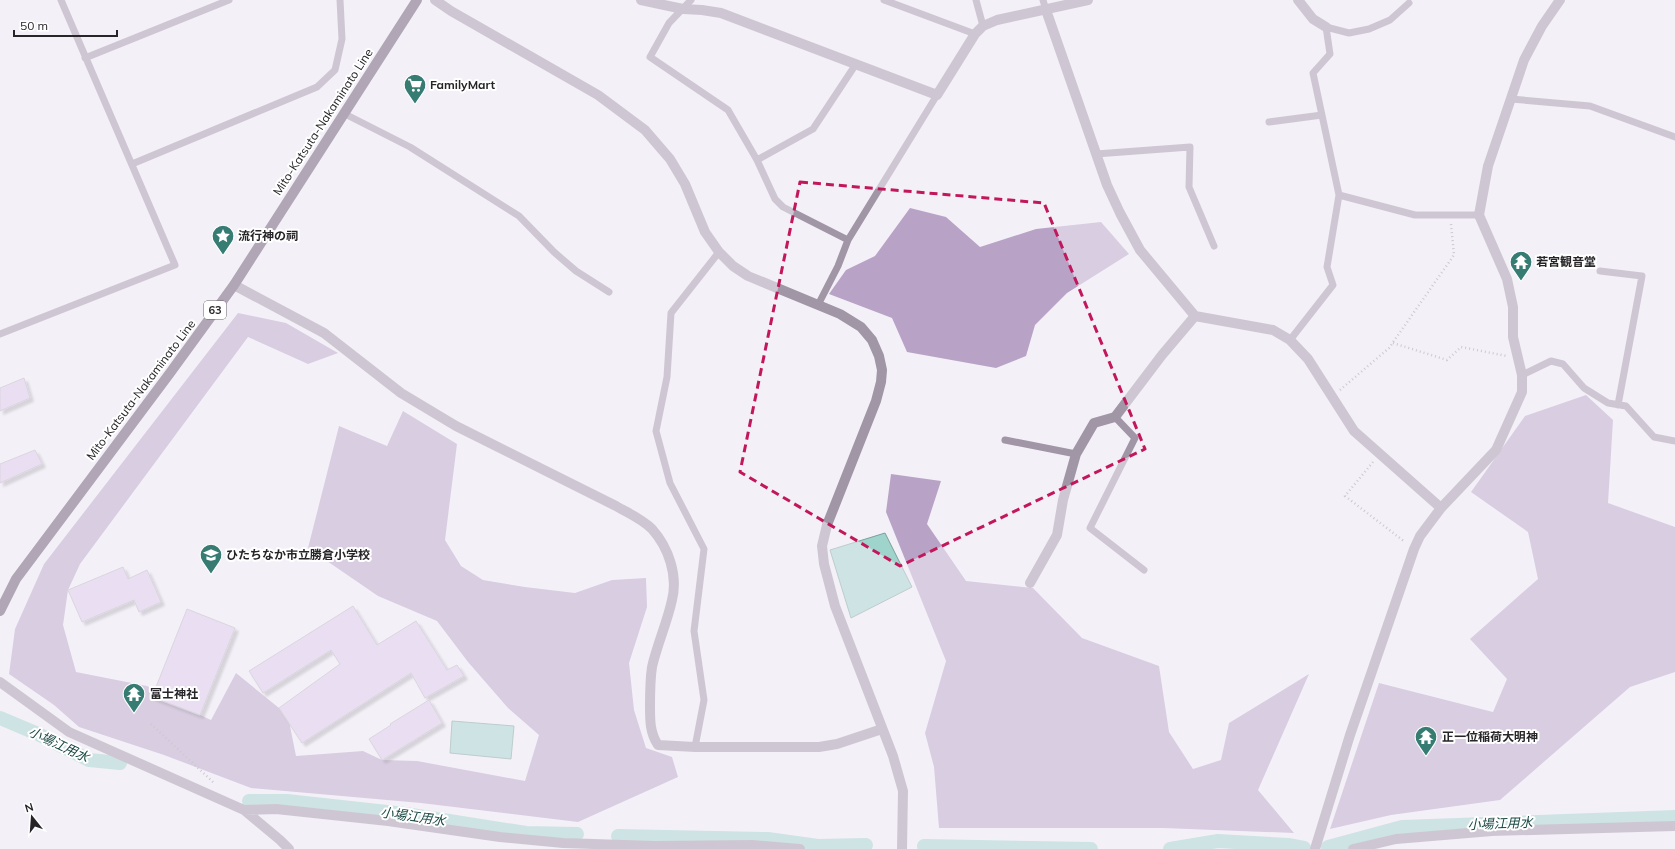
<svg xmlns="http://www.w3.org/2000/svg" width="1675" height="849" viewBox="0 0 1675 849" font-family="Mulish,'Noto Sans JP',sans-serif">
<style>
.forest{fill:#b8a3c6}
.water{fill:#9fd4cc;stroke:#7ba09b}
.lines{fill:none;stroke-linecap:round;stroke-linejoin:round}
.canal{stroke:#9fd4cc;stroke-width:14}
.building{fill:#dec8ed;stroke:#b9b4bc;filter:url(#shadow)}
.path{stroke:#9c999f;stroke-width:2.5;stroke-dasharray:1 3;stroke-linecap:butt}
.service{stroke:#a096a6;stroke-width:7}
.minor{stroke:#a096a6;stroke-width:10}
.tertiary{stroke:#a096a6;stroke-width:10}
.primary{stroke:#5d4c67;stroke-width:10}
.marked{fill:none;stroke:#c2185b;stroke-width:3;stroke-dasharray:8 5;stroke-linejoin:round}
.labels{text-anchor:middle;stroke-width:4;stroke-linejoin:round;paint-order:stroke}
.shield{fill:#fff;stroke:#686668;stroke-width:1}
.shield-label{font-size:11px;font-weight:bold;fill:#272528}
.poi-label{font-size:12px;font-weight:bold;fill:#272528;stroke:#fff;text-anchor:start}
.street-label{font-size:12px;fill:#272528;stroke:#fff}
.water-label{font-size:13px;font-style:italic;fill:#194843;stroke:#fff}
</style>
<defs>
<filter id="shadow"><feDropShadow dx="3.5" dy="3.5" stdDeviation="1" flood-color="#0004"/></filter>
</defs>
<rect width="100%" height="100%" fill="#f4f0f8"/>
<path class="forest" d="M910 208 946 217 980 247 1036 229 1101 222 1129 254 1067 293 1035 325 1026 356 996 368 907 352 892 318 829 294 846 270 875 256Z
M238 313 286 323 338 353 308 364 248 337 80 564 68 590 63 625 76 672 147 686 200 715 211 720 236 673 279 708 287 711 296 756 363 751 382 760 417 761 525 781 539 735 508 708 468 662 437 621 378 596 308 548 339 426 387 446 403 411 457 444 445 540 461 566 483 580 525 587 575 593 612 580 646 578 647 607 629 663 634 710 646 748 672 757 678 777 578 822 421 803 251 788 164 755 79 727 54 705 9 674 15 629 44 564Z
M1586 395 1613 420 1608 503 1675 527V672L1630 687 1500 800 1391 815 1330 829 1379 683 1493 712 1507 679 1470 639 1538 579 1528 532 1471 492 1525 416Z
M891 474 941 481 927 524 966 581 1033 588 1082 638 1159 666 1169 732 1193 769 1221 760 1229 723 1309 674 1258 790 1294 833 1163 828H939L934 767 925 733 946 661 886 512Z"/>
<path class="water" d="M885 533 912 587 851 618 830 550Z
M452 721 514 726 511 759 450 753Z"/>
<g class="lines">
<path class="canal" d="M0 718 38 734 89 760 120 763
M249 801H287L405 814 526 833 577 834
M618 836 768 839 818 846 866 845
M924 846 1091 849
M1328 847 1402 827 1675 817
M1170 849 1218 841 1288 845 1304 848"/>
</g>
<path class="building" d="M24 378 30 398 0 411V388Z
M35 450 42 464 0 483V464Z
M123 567 128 579 147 570 161 602 139 612 134 600 82 622 68 590Z
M353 606 377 645 416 621 447 670 457 665 464 676 425 698 411 673 302 743 279 708 340 664 331 650 263 693 249 671Z
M187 609 235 628 200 715 152 697Z
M429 700 442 723 382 760 369 739 391 725 390 724Z"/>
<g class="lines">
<path class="path" d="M1393 343 1447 360 1461 347 1507 356
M1340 390 1389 348 1454 255 1451 224
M1373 462 1345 496 1405 542
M151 724 214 783"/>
<path class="service" d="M691 0 669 23 650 57 728 110 757 160 775 199 783 207 848 240
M884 0 975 34
M976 0 983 26
M1043 0 1046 10
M85 58 229 0
M1511 99 1590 106 1675 137
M343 113 410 147 519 216 554 252 576 271 609 292
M1269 122 1322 115
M1096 154 1190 147 1189 187 1214 246
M757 160 813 129 856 64
M132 164 317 87 335 70 342 39 340 0
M1339 195 1415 215H1479
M1600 271 1642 276 1618 405
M818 305 838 266 848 240 937 95
M0 334 175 265 61 0
M1290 340 1333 285 1327 267 1339 195 1313 73 1330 54 1326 27 1349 33 1369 29 1390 20 1409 3
M1522 375 1551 361 1563 364 1584 388 1608 403 1626 406 1654 437 1675 441
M1115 417 1135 438 1090 528 1144 570
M1005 440 1076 454
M695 747 704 700 694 631 704 549 670 483 656 431 667 377 671 313 719 252"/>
<path class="minor" d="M641 0 683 9 702 10 721 13 937 95 975 34 983 26 997 20 1088 0
M1298 0 1313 19 1326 27
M1046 10 1107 185 1120 213 1140 250 1195 316
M234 285 324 333 401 393 456 426 616 506C628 513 642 519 652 529 669 548 678 576 672 600 667 623 657 645 652 667 650 680 650 694 650 707 650 721 650 733 658 745L695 747H819L837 744 882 729
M1030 583 1057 535 1063 500 1076 454 1094 423 1115 417 1162 355 1195 316 1273 330 1290 340 1308 359 1354 431 1441 508
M0 682 69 732 244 810 280 840 289 849
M244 810 276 809 388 821 500 837 563 843 655 846 752 845 800 849
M1315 849 1350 735 1414 549 1420 536 1441 508 1496 450 1522 392V375L1513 337V307L1507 279 1479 215 1488 166 1524 60 1542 26 1560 0
M1353 849 1396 839 1492 831 1675 826"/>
<path class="tertiary" d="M435 0 451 11 598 95 645 130 670 159 685 184 705 232 719 252 733 266 748 276 840 314 861 327 872 340 879 356 882 370 881 382 876 401 827 525 822 546 824 564 835 606 893 756 903 791 902 849"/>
<path class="primary" d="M0 611 16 579 170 373 234 285 417 0"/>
</g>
<path d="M0 0H1675V849H0ZM800 182 1044 203 1145 449 900 566 740 472Z" fill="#f4f0f8" fill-opacity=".55" fill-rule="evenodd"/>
<path class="marked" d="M800 182 1044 203 1145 449 900 566 740 472Z"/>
<defs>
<g id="supermarket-pin" transform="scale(1.15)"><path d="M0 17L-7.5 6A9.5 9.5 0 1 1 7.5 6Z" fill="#367c73" stroke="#fff"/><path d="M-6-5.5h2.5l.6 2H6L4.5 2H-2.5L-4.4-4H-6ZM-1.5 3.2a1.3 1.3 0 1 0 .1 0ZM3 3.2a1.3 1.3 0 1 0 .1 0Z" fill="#fff"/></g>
<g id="sight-pin" transform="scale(1.15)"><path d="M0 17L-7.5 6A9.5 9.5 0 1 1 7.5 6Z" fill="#367c73" stroke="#fff"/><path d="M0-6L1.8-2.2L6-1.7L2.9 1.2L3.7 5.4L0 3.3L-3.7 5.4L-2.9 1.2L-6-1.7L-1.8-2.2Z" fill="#fff"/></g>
<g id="temple-pin" transform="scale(1.15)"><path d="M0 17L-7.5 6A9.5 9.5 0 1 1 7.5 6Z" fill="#367c73" stroke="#fff"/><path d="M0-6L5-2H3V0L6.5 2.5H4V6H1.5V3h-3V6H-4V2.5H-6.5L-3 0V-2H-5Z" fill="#fff"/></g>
<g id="school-pin" transform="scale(1.15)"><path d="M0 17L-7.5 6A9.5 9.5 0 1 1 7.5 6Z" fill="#367c73" stroke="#fff"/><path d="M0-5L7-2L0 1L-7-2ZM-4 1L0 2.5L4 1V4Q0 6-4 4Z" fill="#fff"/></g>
</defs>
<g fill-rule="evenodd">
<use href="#supermarket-pin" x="415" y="85"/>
<use href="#sight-pin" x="223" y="236"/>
<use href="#temple-pin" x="1521" y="262"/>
<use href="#school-pin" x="211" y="555"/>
<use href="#temple-pin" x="134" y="694"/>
<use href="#temple-pin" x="1426" y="737"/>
</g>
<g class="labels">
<rect class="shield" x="204" y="301" width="22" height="18" rx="3"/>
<g class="shield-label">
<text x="215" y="314">63</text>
</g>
<g class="poi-label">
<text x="430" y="89">FamilyMart</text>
<text x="238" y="240">流行神の祠</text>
<text x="1536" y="266">若宮観音堂</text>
<text x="226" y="559">ひたちなか市立勝倉小学校</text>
<text x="150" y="698">富士神社</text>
<text x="1442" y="741">正一位稲荷大明神</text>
</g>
<g class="street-label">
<text transform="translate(323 122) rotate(-57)" y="4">Mito-Katsuta-Nakaminato Line</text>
<text transform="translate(141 390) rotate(-53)" y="4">Mito-Katsuta-Nakaminato Line</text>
</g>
<g class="water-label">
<text transform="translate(59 744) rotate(25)" y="5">小場江用水</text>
<text transform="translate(413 816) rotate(8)" y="5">小場江用水</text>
<text transform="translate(1500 823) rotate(-2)" y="5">小場江用水</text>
</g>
</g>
<g transform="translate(32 817) rotate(343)" stroke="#ffffff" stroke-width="3" paint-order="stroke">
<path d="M0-3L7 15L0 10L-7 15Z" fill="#272528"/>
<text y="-6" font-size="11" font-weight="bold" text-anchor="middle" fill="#272528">N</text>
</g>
<path d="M14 30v6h103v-6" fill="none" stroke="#272528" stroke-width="2"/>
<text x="20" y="30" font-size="12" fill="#272528" stroke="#ffffff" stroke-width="3" paint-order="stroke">50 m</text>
</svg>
